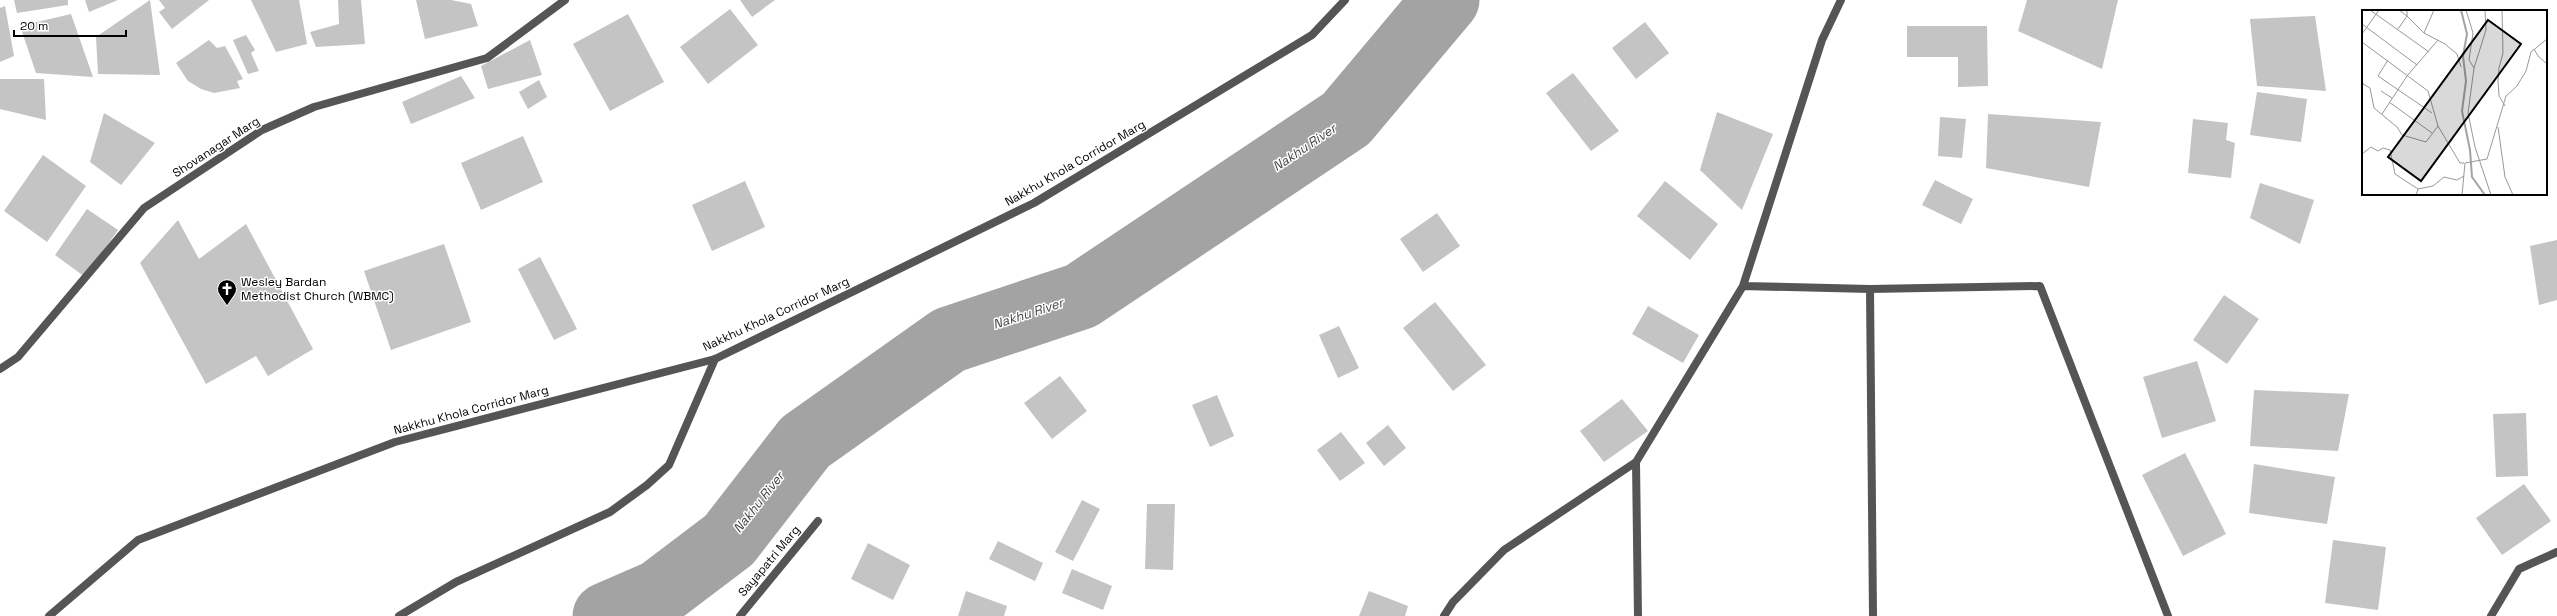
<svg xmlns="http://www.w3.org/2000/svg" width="2557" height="616" viewBox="0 0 2557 616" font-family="'Space Grotesk',sans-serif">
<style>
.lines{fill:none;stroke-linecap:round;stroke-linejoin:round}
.river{stroke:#a3a3a3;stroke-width:67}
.building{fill:#c4c4c4}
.minor{stroke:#555;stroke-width:8}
.tertiary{stroke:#555;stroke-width:8}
.labels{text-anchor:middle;stroke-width:3;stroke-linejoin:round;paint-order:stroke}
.street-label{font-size:12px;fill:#000;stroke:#fff}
.poi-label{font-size:12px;fill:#000;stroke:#fff;text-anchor:start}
.water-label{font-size:13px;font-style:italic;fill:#444;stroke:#fff}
.inset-river{fill:none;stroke:#a3a3a3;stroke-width:2}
.inset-road{fill:none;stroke:#999;stroke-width:1}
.view{fill:#000;fill-opacity:0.15;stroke:#000;stroke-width:2}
.inset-edge{fill:none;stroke:#000;stroke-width:2}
</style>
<rect width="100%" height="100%" fill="#fff"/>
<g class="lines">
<path class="river" d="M606 616 659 593 729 540 805 442 949 340 1081 296 1346 119 1446 0"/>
</g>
<path class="building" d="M14 0H68V5L17 13Z
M85 0H118L89 12Z
M150 0 160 75 98 74 96 37Z
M159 0H209L172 29 159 12 165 8Z
M251 0H299L307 44 276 52Z
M338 0H361L365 44 316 47 310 32 339 24Z
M416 0H451L471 4 478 26 425 39Z
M740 0H775L752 17Z
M2027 0H2118L2102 69 2018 31Z
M5 6 14 56 0 62V8Z
M730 9 758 45 708 84 680 47Z
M71 14 93 77 36 73 20 26Z
M628 14 664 82 610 111 573 44Z
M2315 16 2326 91 2257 86 2250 19Z
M1645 22 1669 53 1636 79 1612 48Z
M1907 26H1987L1988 86 1958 87V57H1907Z
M246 35 255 50 251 53 259 71 248 74 233 40Z
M209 40 217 48 225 46 243 79 237 81 240 88 214 93 201 89 188 81 176 63Z
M530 40 542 75 488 89 481 66Z
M1573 73 1619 131 1591 151 1546 93Z
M461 76 475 98 411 124 402 102Z
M0 79H44L46 120 0 109Z
M539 80 547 97 528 109 519 92Z
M2257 92 2307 99 2301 142 2250 135Z
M1717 112 1773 134 1742 210 1700 170Z
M104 113 155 143 121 185 90 162Z
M1988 114 2101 122 2089 187 1986 168Z
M1940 117 1966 119 1962 158 1938 156Z
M2193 119 2228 123 2226 140 2235 143 2231 178 2188 173Z
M523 136 543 182 481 210 461 163Z
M43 155 86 186 47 242 4 211Z
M1935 180 1973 199 1961 224 1922 205Z
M745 181 765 227 712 251 692 205Z
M1665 181 1718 224 1690 260 1637 216Z
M2260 183 2314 200 2300 244 2250 218Z
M87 209 118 230 85 277 55 255Z
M1437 213 1460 246 1423 272 1400 239Z
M178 220 199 259 246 224 313 349 268 376 256 356 206 384 140 263Z
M2557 240V300L2539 305 2530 246Z
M444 244 471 322 391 350 364 271Z
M540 257 577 329 554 340 518 269Z
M2224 295 2259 319 2227 364 2193 340Z
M1435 302 1486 365 1453 391 1403 328Z
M1648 306 1699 335 1683 363 1632 334Z
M1339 326 1359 368 1338 378 1319 335Z
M2197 361 2216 421 2162 438 2143 377Z
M1060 376 1087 411 1052 439 1024 403Z
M2254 390 2349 394 2338 451 2250 446Z
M1217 395 1234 436 1210 447 1192 405Z
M1622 399 1648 431 1604 462 1580 431Z
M2526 413 2528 476 2496 477 2493 414Z
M1388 425 1406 448 1384 466 1366 443Z
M1341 432 1365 463 1340 481 1317 450Z
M2185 453 2226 534 2183 556 2142 475Z
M2254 464 2335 477 2327 524 2249 513Z
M2524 484 2551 521 2502 555 2476 518Z
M1082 500 1100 509 1073 561 1055 552Z
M1147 504H1175L1173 570 1145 569Z
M2333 540 2386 547 2378 610 2325 603Z
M998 541 1043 563 1035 581 989 559Z
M868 543 910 565 893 600 851 579Z
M1072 569 1112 586 1103 610 1062 593Z
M966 591 1007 606 1004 616H958Z
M1369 591 1408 606 1405 616H1359Z"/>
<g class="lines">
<path class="minor" d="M1743 286 1870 289 2040 286 2168 616
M1870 289 1873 616
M0 369 18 357 144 208 262 130 314 107 487 58 565 0
M1636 462 1638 616
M399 616 456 582 610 512 647 485 669 465 715 359
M740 616 818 521
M1444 616 1453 602 1504 550 1636 462 1743 286 1822 40 1841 0
M2491 616 2519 569 2557 552"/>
<path class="tertiary" d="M49 616 138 540 395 442 715 359 1034 203 1312 35 1345 0"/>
</g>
<defs>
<g id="church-pin" transform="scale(1)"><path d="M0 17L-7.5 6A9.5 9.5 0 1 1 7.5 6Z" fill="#000" stroke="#fff"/><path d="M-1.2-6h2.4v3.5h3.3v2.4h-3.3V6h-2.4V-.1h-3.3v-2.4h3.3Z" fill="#fff"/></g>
</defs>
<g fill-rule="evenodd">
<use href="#church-pin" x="227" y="289"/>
</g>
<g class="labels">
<g class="street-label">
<text transform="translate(216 147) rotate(-33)" y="4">Shovanagar Marg</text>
<text transform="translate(1075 163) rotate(-30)" y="4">Nakkhu Khola Corridor Marg</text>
<text transform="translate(776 314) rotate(-25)" y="4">Nakkhu Khola Corridor Marg</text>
<text transform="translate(471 410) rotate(-15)" y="4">Nakkhu Khola Corridor Marg</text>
<text transform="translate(769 561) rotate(-50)" y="4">Sayapatri Marg</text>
</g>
<g class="poi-label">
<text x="241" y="286">Wesley Bardan<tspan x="241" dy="14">Methodist Church (WBMC)</tspan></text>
</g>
<g class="water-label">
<text transform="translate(1304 147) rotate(-34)" y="5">Nakhu River</text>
<text transform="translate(1028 313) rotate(-18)" y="5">Nakhu River</text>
<text transform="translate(758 502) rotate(-52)" y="5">Nakhu River</text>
</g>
</g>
<g transform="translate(2362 10)">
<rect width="185" height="185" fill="#fff"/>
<path class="inset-river" d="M99 0 105 24 101 46 104 71 100 101 108 140 110 167 123 185"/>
<path class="inset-road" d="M8 0 67 42M45 0V6L62 23 83 34 95 44 99 57M104 0 111 23 107 50 112 58M123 0 124 20 112 58 106 103 113 137 129 185M140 0 141 43 137 58 136 71 137 86 143 96M0 14 55 55M36 19 45 6 37 0M62 23 72 0M0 24 17 0M0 32 66 81 76 116 98 153H102M172 39 176 46 185 54M26 50 16 66 70 103M0 67 1 74 8 78 12 98 35 117 40 125 64 132 76 116M19 81 30 88M27 92 70 123M20 104 45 66 76 30M136 117 143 167 151 185M0 144 9 137 16 141 21 138 28 140 33 164 56 179 54 185M56 179 71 176 82 167 95 170 102 166M100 185 103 153 125 149 144 86 155 76 164 61 169 42 185 29"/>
<path class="view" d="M126 10 159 34 59 171 26 147Z"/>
<rect width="185" height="185" class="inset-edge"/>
</g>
<path d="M14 30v6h112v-6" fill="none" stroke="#000000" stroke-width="2"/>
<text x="20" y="30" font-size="12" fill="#000000" stroke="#ffffff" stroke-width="3" paint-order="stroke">20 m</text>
</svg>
